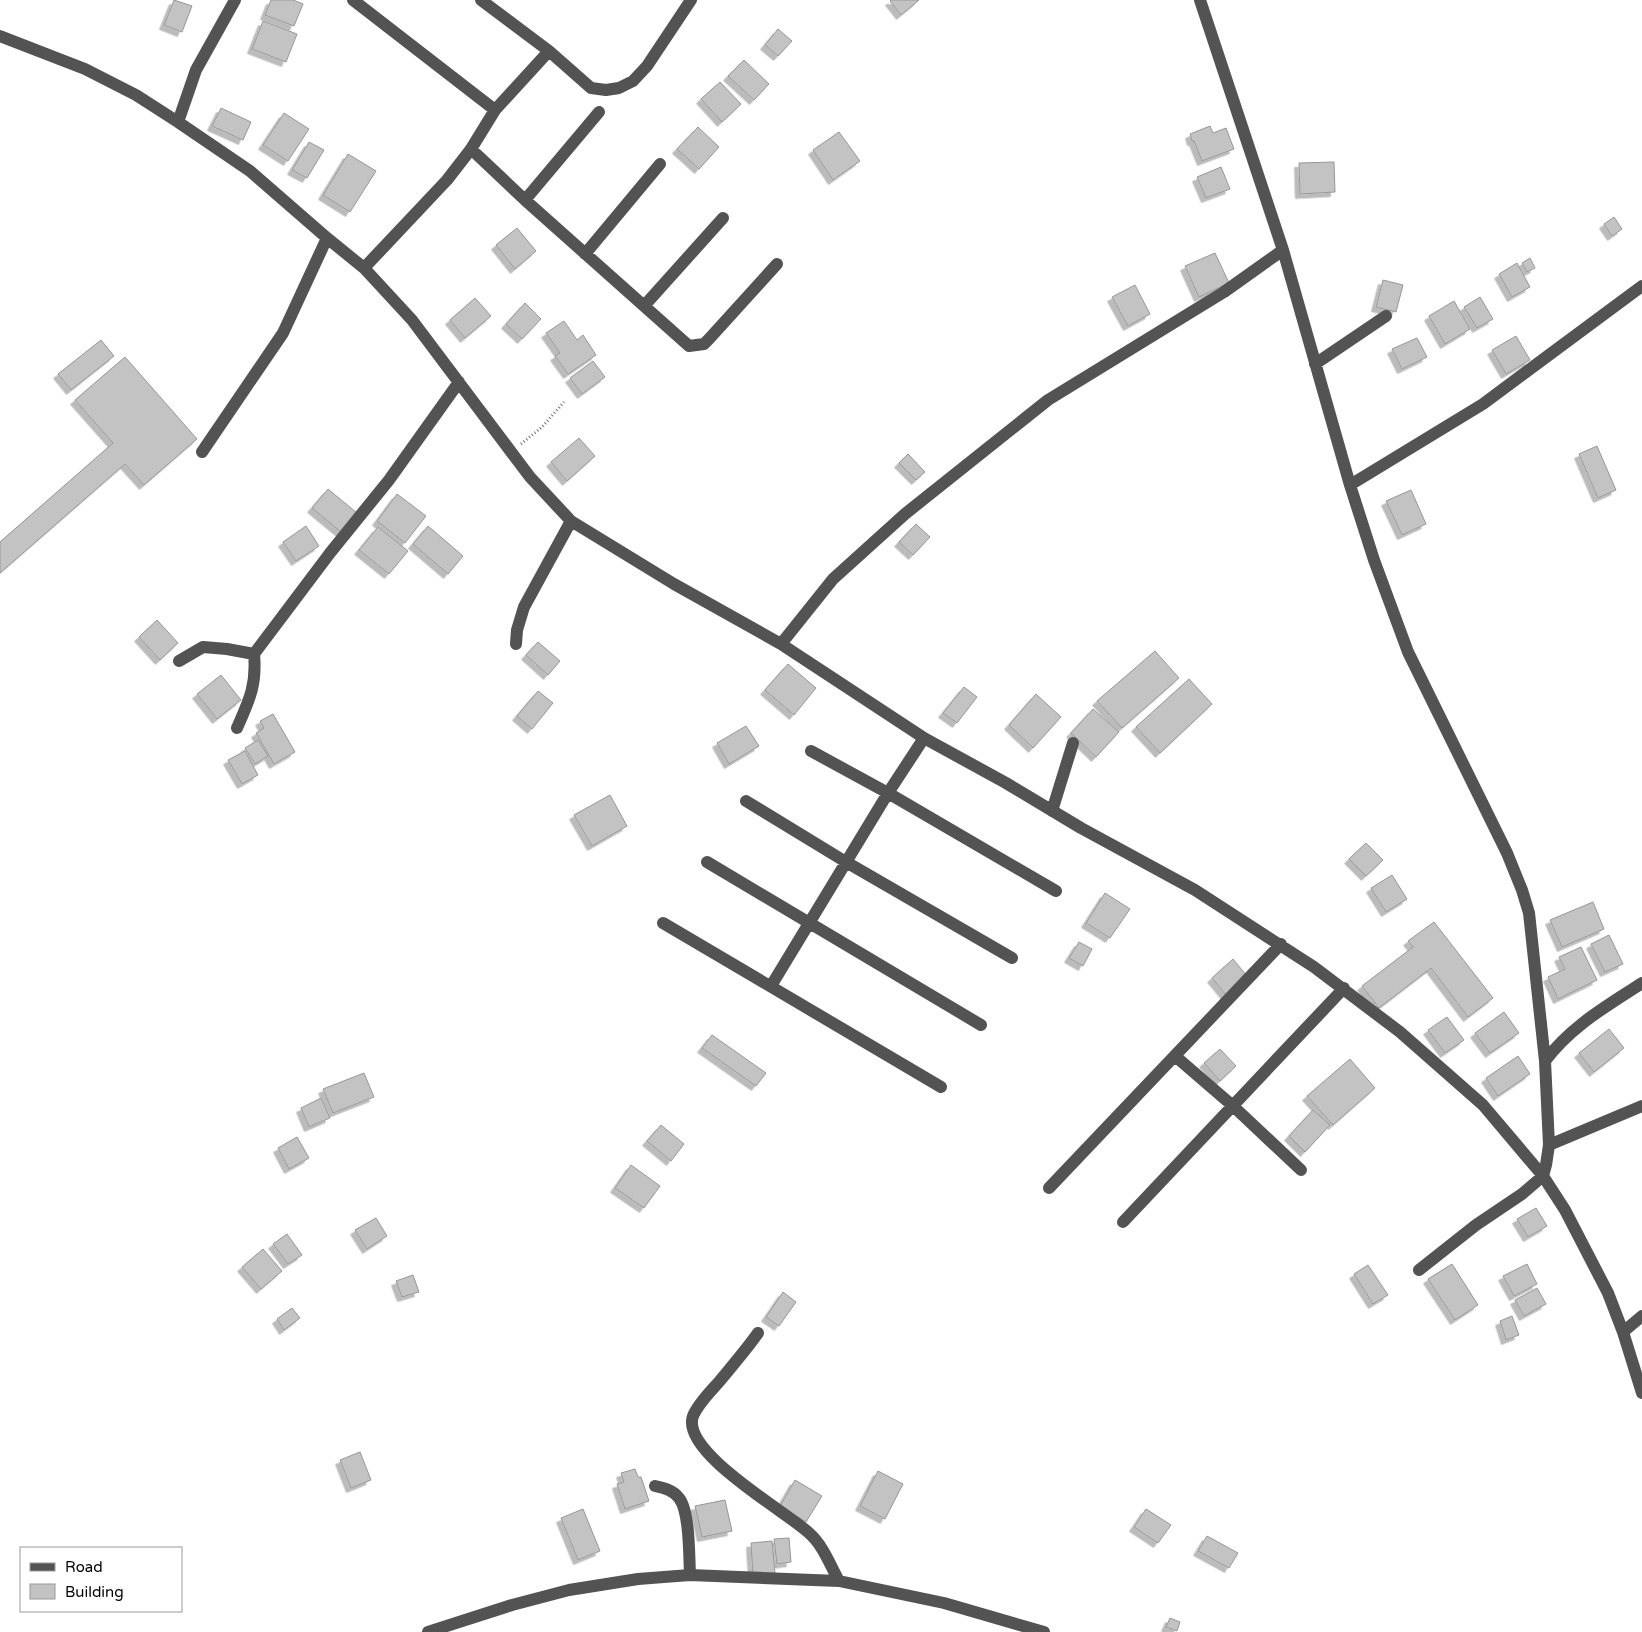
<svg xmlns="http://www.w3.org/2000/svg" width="1642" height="1632" viewBox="0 0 1642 1632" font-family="'Varela Round',sans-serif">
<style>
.building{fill:#c3c3c3;stroke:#979797;filter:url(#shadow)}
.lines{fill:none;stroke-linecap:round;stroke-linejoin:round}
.path{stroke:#757575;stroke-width:3;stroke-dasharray:1 2.5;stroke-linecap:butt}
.minor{stroke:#535353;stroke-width:12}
</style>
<defs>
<filter id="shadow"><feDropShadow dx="-4.5" dy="4.5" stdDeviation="0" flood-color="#0004"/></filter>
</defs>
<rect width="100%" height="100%" fill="#fff"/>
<path class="building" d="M174 0 192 6 182 32 164 25Z
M271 0H293L303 4 294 26 265 15Z
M891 0H919L901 15 890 1Z
M263 21 297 34 286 62 252 49Z
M778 29 792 41 778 56 765 45Z
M744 60 769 84 754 100 728 76Z
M720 82 741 104 722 122 701 99Z
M221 108 251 122 243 140 212 126Z
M284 113 309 129 288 161 263 145Z
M1210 126 1213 133 1226 128 1234 149 1202 161 1194 141H1192L1190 134Z
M698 127 719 147 699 169 677 149Z
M839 132 860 161 833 180 813 150Z
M309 142 324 150 307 178 292 170Z
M348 154 376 171 350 212 323 195Z
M1334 162 1335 192 1300 194 1299 163Z
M1221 167 1230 189 1206 198 1197 177Z
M1614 217 1622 229 1612 236 1604 224Z
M517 228 536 251 515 269 496 245Z
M1215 253 1229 283 1199 297 1185 266Z
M1530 258 1535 268 1527 272 1522 263Z
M1517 263 1530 287 1512 297 1499 274Z
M1383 280 1403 285 1396 312 1376 307Z
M1135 285 1150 314 1128 326 1112 297Z
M1480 297 1493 319 1477 328 1464 307Z
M475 298 491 316 465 338 450 320Z
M1454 301 1470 329 1445 344 1429 316Z
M525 303 541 319 522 339 506 324Z
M564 321 577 340 583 335 596 355 568 374 555 356 560 353 546 333Z
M1516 336 1530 360 1506 374 1492 350Z
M1417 338 1427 357 1402 369 1392 349Z
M101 340 114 356 71 390 58 374Z
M125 357 197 439 144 485 125 464 0 573V542L113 443 75 400Z
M593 361 605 377 582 394 570 378Z
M579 438 595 456 567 481 551 462Z
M1597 446 1616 490 1598 498 1579 454Z
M908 454 925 472 916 480 899 463Z
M328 489 357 513 341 532 312 508Z
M1411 490 1426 524 1402 535 1386 501Z
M397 494 426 516 405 543 377 521Z
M916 524 930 537 913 555 899 542Z
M306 526 319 546 296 561 283 542Z
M428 526 463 556 448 574 413 544Z
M378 527 408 551 389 574 359 550Z
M157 620 178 643 160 660 139 637Z
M538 642 560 661 548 675 526 655Z
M1155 651 1179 678 1122 728 1097 701Z
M788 664 816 688 794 715 765 690Z
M221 675 241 700 217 719 197 694Z
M1189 679 1212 704 1160 753 1136 727Z
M964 687 977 697 957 723 943 713Z
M538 691 553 703 532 729 517 716Z
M1036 694 1061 717 1033 748 1009 725Z
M1093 709 1119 732 1096 757 1071 733Z
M273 714 295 752 274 764 256 733 264 728 260 721Z
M746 726 759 746 729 764 717 743Z
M258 740 268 756 255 764 245 748Z
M245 751 258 775 242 784 228 760Z
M610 795 627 826 592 846 574 815Z
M1366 843 1383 860 1366 876 1349 859Z
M1392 875 1407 899 1386 912 1371 888Z
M1105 893 1130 909 1110 938 1086 923Z
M1593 902 1604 929 1562 947 1550 920Z
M1434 922 1493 998 1468 1017 1431 968 1379 1008 1362 986 1413 947 1408 941Z
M1609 935 1623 964 1605 972 1591 944Z
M1079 942 1092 949 1083 966 1069 958Z
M1581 947 1597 980 1558 999 1548 977 1565 969 1559 957Z
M1233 959 1247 976 1226 995 1212 978Z
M1504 1012 1519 1033 1490 1053 1475 1033Z
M1447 1017 1464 1040 1445 1053 1428 1030Z
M1609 1029 1624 1048 1594 1072 1579 1053Z
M712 1035 766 1073 756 1086 702 1048Z
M1220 1049 1236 1066 1220 1081 1204 1063Z
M1518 1056 1530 1074 1498 1096 1486 1078Z
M1350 1059 1375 1088 1333 1125 1307 1096Z
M364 1073 374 1097 333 1113 323 1089Z
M321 1098 330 1118 309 1127 301 1108Z
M1313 1110 1330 1125 1305 1152 1289 1136Z
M661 1125 684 1144 671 1161 647 1141Z
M297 1137 309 1158 289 1169 278 1148Z
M631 1165 660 1186 644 1208 615 1188Z
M1536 1208 1547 1226 1528 1237 1517 1219Z
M376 1218 387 1236 367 1249 355 1230Z
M287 1234 302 1255 288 1264 273 1244Z
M263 1249 282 1271 261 1289 242 1267Z
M1452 1264 1478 1305 1455 1320 1428 1279Z
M1527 1264 1537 1284 1514 1296 1503 1276Z
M1368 1265 1388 1295 1373 1304 1354 1274Z
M413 1275 419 1292 402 1297 396 1281Z
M1537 1288 1546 1304 1524 1316 1515 1300Z
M783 1292 796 1302 779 1326 766 1317Z
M292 1308 300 1318 284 1330 277 1319Z
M1512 1316 1519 1335 1506 1340 1500 1321Z
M360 1452 371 1480 351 1488 340 1460Z
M635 1469 638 1477H641L649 1501 625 1509 617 1484 624 1482 621 1473Z
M878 1471 903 1484 885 1519 860 1506Z
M795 1480 822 1496 806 1522 780 1506Z
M725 1500 732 1531 702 1537 695 1506Z
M583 1509 600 1551 578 1560 561 1518Z
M1146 1509 1171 1525 1158 1543 1134 1527Z
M1207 1536 1238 1553 1229 1568 1198 1551Z
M789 1538 791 1562 777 1564 774 1539Z
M772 1541 775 1573 753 1575 751 1543Z
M1170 1618 1180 1622 1177 1631 1166 1627Z"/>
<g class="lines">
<path class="path" d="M521 444 542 427 564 402"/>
<path class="minor" d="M353 0 495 110
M481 0 549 51 591 88 606 90 619 88 633 81 647 66 691 0
M1200 0 1283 250 1350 485 1374 560 1408 652 1507 853 1522 890 1529 913 1545 1061 1549 1145 1546 1165 1543 1176 1522 1194 1476 1225 1419 1270
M0 36 85 69 136 95 178 122 250 171 327 238 364 268 412 320 530 477 571 521 674 584 781 644 924 738 1006 783 1081 828 1195 890 1314 967 1400 1032 1483 1105 1543 1176 1565 1210 1608 1293 1623 1332 1642 1393
M178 122 196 70 235 0
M471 149 525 200 689 346 704 344 709 339 777 264
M525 200 599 112
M585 254 660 164
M364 268 447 180 471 149 495 110 549 51
M644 306 723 218
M1315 364 1386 316
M202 452 283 333 327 238
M1350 485 1483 404 1642 286
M516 644 517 630 524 607 571 521
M781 644 833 579 905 514 1048 400 1224 292 1283 250
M179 661 203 647 227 649 254 654
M237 728C249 701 257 685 254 654L330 553 389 480 459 382
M811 751 888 793 1056 891
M746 801 846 862 1012 958
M1052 811 1073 743
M707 862 981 1025
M663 923 941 1087
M771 986 888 793 924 738
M1175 1056 1233 1106 1301 1170
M1545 1061C1571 1026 1607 1006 1642 983
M1549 1145 1642 1106
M1049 1188 1281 944
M1123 1222 1344 988
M1623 1332 1642 1316
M758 1333C746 1350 732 1366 718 1383 709 1393 698 1404 693 1416 680 1452 787 1512 809 1533 823 1545 830 1565 839 1581
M655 1486C664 1488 673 1490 679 1498 690 1512 689 1557 690 1575
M428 1632 512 1605 569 1590 638 1579 690 1575 839 1581 944 1603 1044 1632"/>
</g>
<rect x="20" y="1547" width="162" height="65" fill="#ffffff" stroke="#999999"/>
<rect x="30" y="1563" width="25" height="8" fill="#535353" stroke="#999999"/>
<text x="65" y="1572" font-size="15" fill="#000000">Road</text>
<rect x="30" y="1584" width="25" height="15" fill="#c3c3c3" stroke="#999999"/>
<text x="65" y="1597" font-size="15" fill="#000000">Building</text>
</svg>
